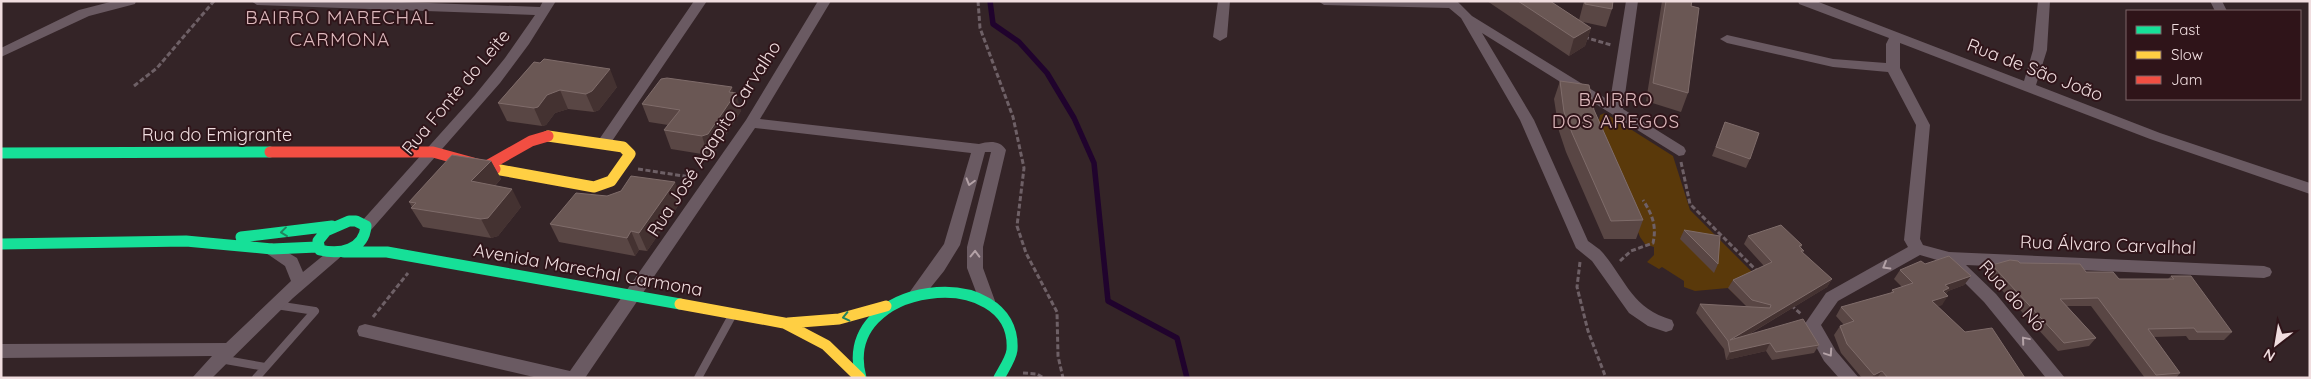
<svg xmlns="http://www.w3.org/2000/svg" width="2311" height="379" viewBox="0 0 2311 379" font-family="Quicksand,sans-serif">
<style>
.green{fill:#5a390a}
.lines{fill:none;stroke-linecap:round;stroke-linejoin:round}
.stream{stroke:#20032d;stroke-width:5.5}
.path{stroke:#6e6066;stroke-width:3;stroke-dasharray:5 2.5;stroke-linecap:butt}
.lane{stroke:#6a5a62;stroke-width:8}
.street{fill:#6a5a62;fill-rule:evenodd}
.fast{stroke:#16e098;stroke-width:11}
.slow{stroke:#ffcf43;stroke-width:11}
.jam{stroke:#f24e42;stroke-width:11}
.wall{fill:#594644}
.shaded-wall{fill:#443231}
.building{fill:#6a5754;stroke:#7f6c6a}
.oneway{stroke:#b4a2a7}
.oneway2{stroke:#21845f}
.labels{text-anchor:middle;stroke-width:4;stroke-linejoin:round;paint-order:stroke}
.street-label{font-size:18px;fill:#f0dddf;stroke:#2f1419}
.neighbourhood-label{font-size:19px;letter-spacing:1px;fill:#ddb8bc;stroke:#2f1419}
</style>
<rect width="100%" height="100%" fill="#342427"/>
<path class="green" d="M1605 113 1673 156 1690 210 1790 310C1757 312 1752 312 1728 288L1695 291 1684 287V281L1662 267 1659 269 1647 262 1654 255V247L1645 244 1640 237 1597 129 1600 115Z"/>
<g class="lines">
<path class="stream" d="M990 1 993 24 1019 42 1047 73 1074 118 1094 163 1108 301 1177 338 1187 378"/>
<path class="path" d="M978 1 980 28 1013 117 1024 168 1017 226 1026 253 1057 312 1058 356 1063 378
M1584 37 1611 45
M134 86 157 68 214 1
M1681 162 1690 204 1758 272
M638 169 697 178
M1620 261 1631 251 1653 243C1657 226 1652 214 1643 200
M1580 262 1577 287 1588 331 1606 378
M1791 305 1801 314
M373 317 408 273
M1023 373 1037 374 1044 378"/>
<path class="lane" d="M220 359 265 367
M256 378 315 311 276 305
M698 378 733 314"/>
<path class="street" d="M114 1H136L135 4 89 16 1 57V48L79 10Z
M251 1H375L540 7 543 1H556L529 44 500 83 371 230 366 232 361 230 358 226 361 222 475 95 505 58 535 15 257 5Z
M694 1H707L608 147H598L596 144 598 141Z
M818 1H831L760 119 979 144C989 141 1000 140 1006 150L983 247V268L995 301 993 305 987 307 981 305 967 268V247L991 152H985L960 245 944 271 923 297 917 299 911 297 909 293 944 244 971 153 755 128 585 378H538L359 336 357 331 359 326 365 324 570 371 746 120Z
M1218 1H1230L1227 37 1220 41 1213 37Z
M1318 1H1457L1472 16 1610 101 1626 1H1638L1623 109 1684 147 1686 151 1684 155 1679 156 1482 33 1534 120 1588 241C1593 245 1599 248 1603 253 1627 282 1632 308 1672 320L1674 325 1672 330 1666 332 1648 326 1629 313 1592 261 1576 248 1520 120 1461 18 1449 8 1324 5Z
M1798 1H1816L2024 81 2033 50 2038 1H2050L2047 50 2036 85 2160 133 2310 183V194L2150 139 1900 43V68L1930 125 1920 239 1923 245 1949 252 2264 266 2270 268 2272 272 2270 276 2264 278 1966 265 1996 294 2065 378H2046L1984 302 1944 262 1920 255 1838 301 1821 325 1836 351 1859 378H1839L1824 361 1804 325 1826 293 1908 247 1904 240 1916 125 1888 72 1833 67 1727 43 1720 39 1727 35 1833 59 1886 63V44L1889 38 1799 4Z
M2210 1H2222L2227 11H2215Z
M272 243 297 258 303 272 330 250 336 248 342 250 344 254 293 298 212 378H192L212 356 1 358V344L226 343 291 281 285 266 266 253 264 249 266 245Z"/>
<path class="fast" d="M1 153 270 152
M349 221H356L366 226C364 250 340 255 320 250L318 241 326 231Z
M241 237 332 226
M1 244 186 241 272 249 317 247
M344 252H387L680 304
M861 378C834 279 1018 261 1012 350 1011 359 1003 370 999 378"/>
<path class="slow" d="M495 169 594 187 611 181 630 154 623 147 548 136
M680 304 784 323 826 345 860 378
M788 323 839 319 886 306"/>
<path class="jam" d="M270 152H433L495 169
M485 167 531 141 548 136"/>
</g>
<path class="wall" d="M1487 1H1550L1579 20 1584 1H1613L1612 9 1606 27 1583 22 1591 28 1585 46 1569 56Z
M1662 1H1692L1688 93 1681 112 1646 101Z
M534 62 617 87 599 110 594 112 568 109 555 113 546 125 542 126 507 121 498 103Z
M1560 81 1594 110 1643 220 1636 239H1604L1566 152 1559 131 1554 99Z
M734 92 741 111 714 153 708 155 671 149 664 130 668 125 649 122 642 104Z
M1725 122 1750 159 1746 168 1712 156Z
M491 161 501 179 495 186 521 207 498 236 491 238 423 227 411 208 412 207 409 202Z
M607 196 682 200 647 251 639 250 635 256 559 242 550 224Z
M1684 230 1718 264 1714 273 1680 239Z
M1748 236 1802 245 1801 248 1803 253 1832 279 1827 287 1748 335 1819 345 1814 353 1772 360 1766 351 1726 360 1724 349 1696 313 1700 304 1747 307 1728 288 1733 280 1764 266 1744 244Z
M2020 263 2086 272 2119 279H2168L2171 276 2232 332 2224 340H2189L2186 336 2154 337 2180 373 2176 378H2145L2091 306H2067L2096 338 2089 346 2058 351 1986 273 1992 265Z
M1925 264 1971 276 1964 285 1948 291 1946 294 1942 305 1937 306 1965 332 2025 378H1862L1841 353 1834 335 1840 326 1844 325 1836 316 1841 307 1891 293 1892 290 1902 287 1894 279 1900 270Z"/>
<path class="shaded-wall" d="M1591 28 1585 46 1569 56 1574 38Z
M610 69 617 87 599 110 594 112 586 94Z
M732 87 734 95 736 93 741 111 714 153 708 155 702 136Z
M560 90 568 109 555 113 546 125 542 126 534 108 547 95Z
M491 161 501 179 481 200 471 181Z
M675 182 682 200 647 251 639 233Z
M512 189 521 207 498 236 491 238 481 219Z
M631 231 639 250 635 256 627 238Z
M1971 276 1964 285 1948 291 1943 297 1948 296 1942 305 1926 310 1945 285Z
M1832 279 1827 287 1729 346 1730 340Z
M1770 343 1766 351 1726 360 1730 352Z
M1882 371 1877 378H1872L1874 375Z"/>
<path class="building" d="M1518 1H1550L1591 28 1574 38Z
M1585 1H1613L1612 9 1585 4Z
M1666 1H1692L1691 6 1699 8 1688 93 1653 83Z
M544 59 610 69 592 91 586 94 560 90 547 95 538 107 534 108 498 103 534 62 540 63Z
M667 78 732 87 729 92 736 93 708 134 702 136 664 130 680 110 642 104 661 79Z
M1560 81 1589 85 1594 110 1643 220 1611 221 1572 133 1564 112Z
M1725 122 1759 133 1750 159 1716 147Z
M452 155 491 161 471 181 512 189 488 218 481 219 411 208 416 203 409 202Z
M631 176 675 182 639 233 631 231 627 238 550 224 576 193 607 196 621 191Z
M1781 225 1802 245 1799 246 1804 251H1801L1832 279 1730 340 1803 319 1819 345 1776 352 1770 343 1730 352 1728 341 1700 304 1770 308 1771 305 1752 300 1733 280 1772 262 1748 236Z
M1684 230 1720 236 1718 264Z
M1949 256 1971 276 1945 285 1949 288 1943 291 1948 296 1932 301 1965 332 1992 328 2025 378H1888L1882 371 1874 375 1847 344 1840 326 1854 321 1841 307 1894 292 1892 290 1913 283 1900 270 1921 261 1925 264Z
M2010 260 2018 261 2020 263 2080 264 2086 272H2113L2119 279H2174L2171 276H2191L2232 332H2197L2194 328 2148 329 2180 373 2156 375 2098 298 2060 299 2096 338 2064 343 1992 265Z"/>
<defs><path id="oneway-chevron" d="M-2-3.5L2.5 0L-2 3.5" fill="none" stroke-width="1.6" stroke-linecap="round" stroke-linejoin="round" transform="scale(1.25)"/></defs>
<g class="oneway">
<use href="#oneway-chevron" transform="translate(970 182) rotate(106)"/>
<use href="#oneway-chevron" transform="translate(975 254) rotate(-89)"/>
<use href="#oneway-chevron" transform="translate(1886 266) rotate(150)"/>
<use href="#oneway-chevron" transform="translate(2025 340) rotate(-130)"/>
<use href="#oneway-chevron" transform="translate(1829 353) rotate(56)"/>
</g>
<g class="oneway2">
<use href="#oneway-chevron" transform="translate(284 232) rotate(173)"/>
<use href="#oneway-chevron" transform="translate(846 317) rotate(167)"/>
</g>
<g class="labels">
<g class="street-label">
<text transform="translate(2035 70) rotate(21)" y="6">Rua de São João</text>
<text transform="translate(456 92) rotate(-50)" y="6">Rua Fonte do Leite</text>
<text x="217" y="141">Rua do Emigrante</text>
<text transform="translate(714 139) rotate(-57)" y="6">Rua José Agapito Carvalho</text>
<text transform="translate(2108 245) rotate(2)" y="6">Rua Álvaro Carvalhal</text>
<text transform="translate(588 270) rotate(10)" y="6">Avenida Marechal Carmona</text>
<text transform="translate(2012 296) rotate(48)" y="6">Rua do Nó</text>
</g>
<g class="neighbourhood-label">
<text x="340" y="24">BAIRRO MARECHAL<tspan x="340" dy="22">CARMONA</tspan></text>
<text x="1616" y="106">BAIRRO<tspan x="1616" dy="22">DOS AREGOS</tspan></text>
</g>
</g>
<rect width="2311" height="379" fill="none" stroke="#f0dddf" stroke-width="5"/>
<rect x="2126" y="10" width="175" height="90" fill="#2f1419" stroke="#7c6468"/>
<rect x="2136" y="26" width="25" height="8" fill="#16e098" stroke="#7c6468"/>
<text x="2171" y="35" font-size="15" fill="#f0dddf">Fast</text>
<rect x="2136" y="51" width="25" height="8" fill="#ffcf43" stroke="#7c6468"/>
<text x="2171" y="60" font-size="15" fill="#f0dddf">Slow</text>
<rect x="2136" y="76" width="25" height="8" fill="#f24e42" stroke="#7c6468"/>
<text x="2171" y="85" font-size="15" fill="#f0dddf">Jam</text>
<g transform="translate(2276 344) rotate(211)" stroke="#2f1419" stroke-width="4" paint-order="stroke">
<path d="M0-4L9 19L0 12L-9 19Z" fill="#f0dddf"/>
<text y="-8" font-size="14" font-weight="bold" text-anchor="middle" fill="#f0dddf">N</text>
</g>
</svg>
